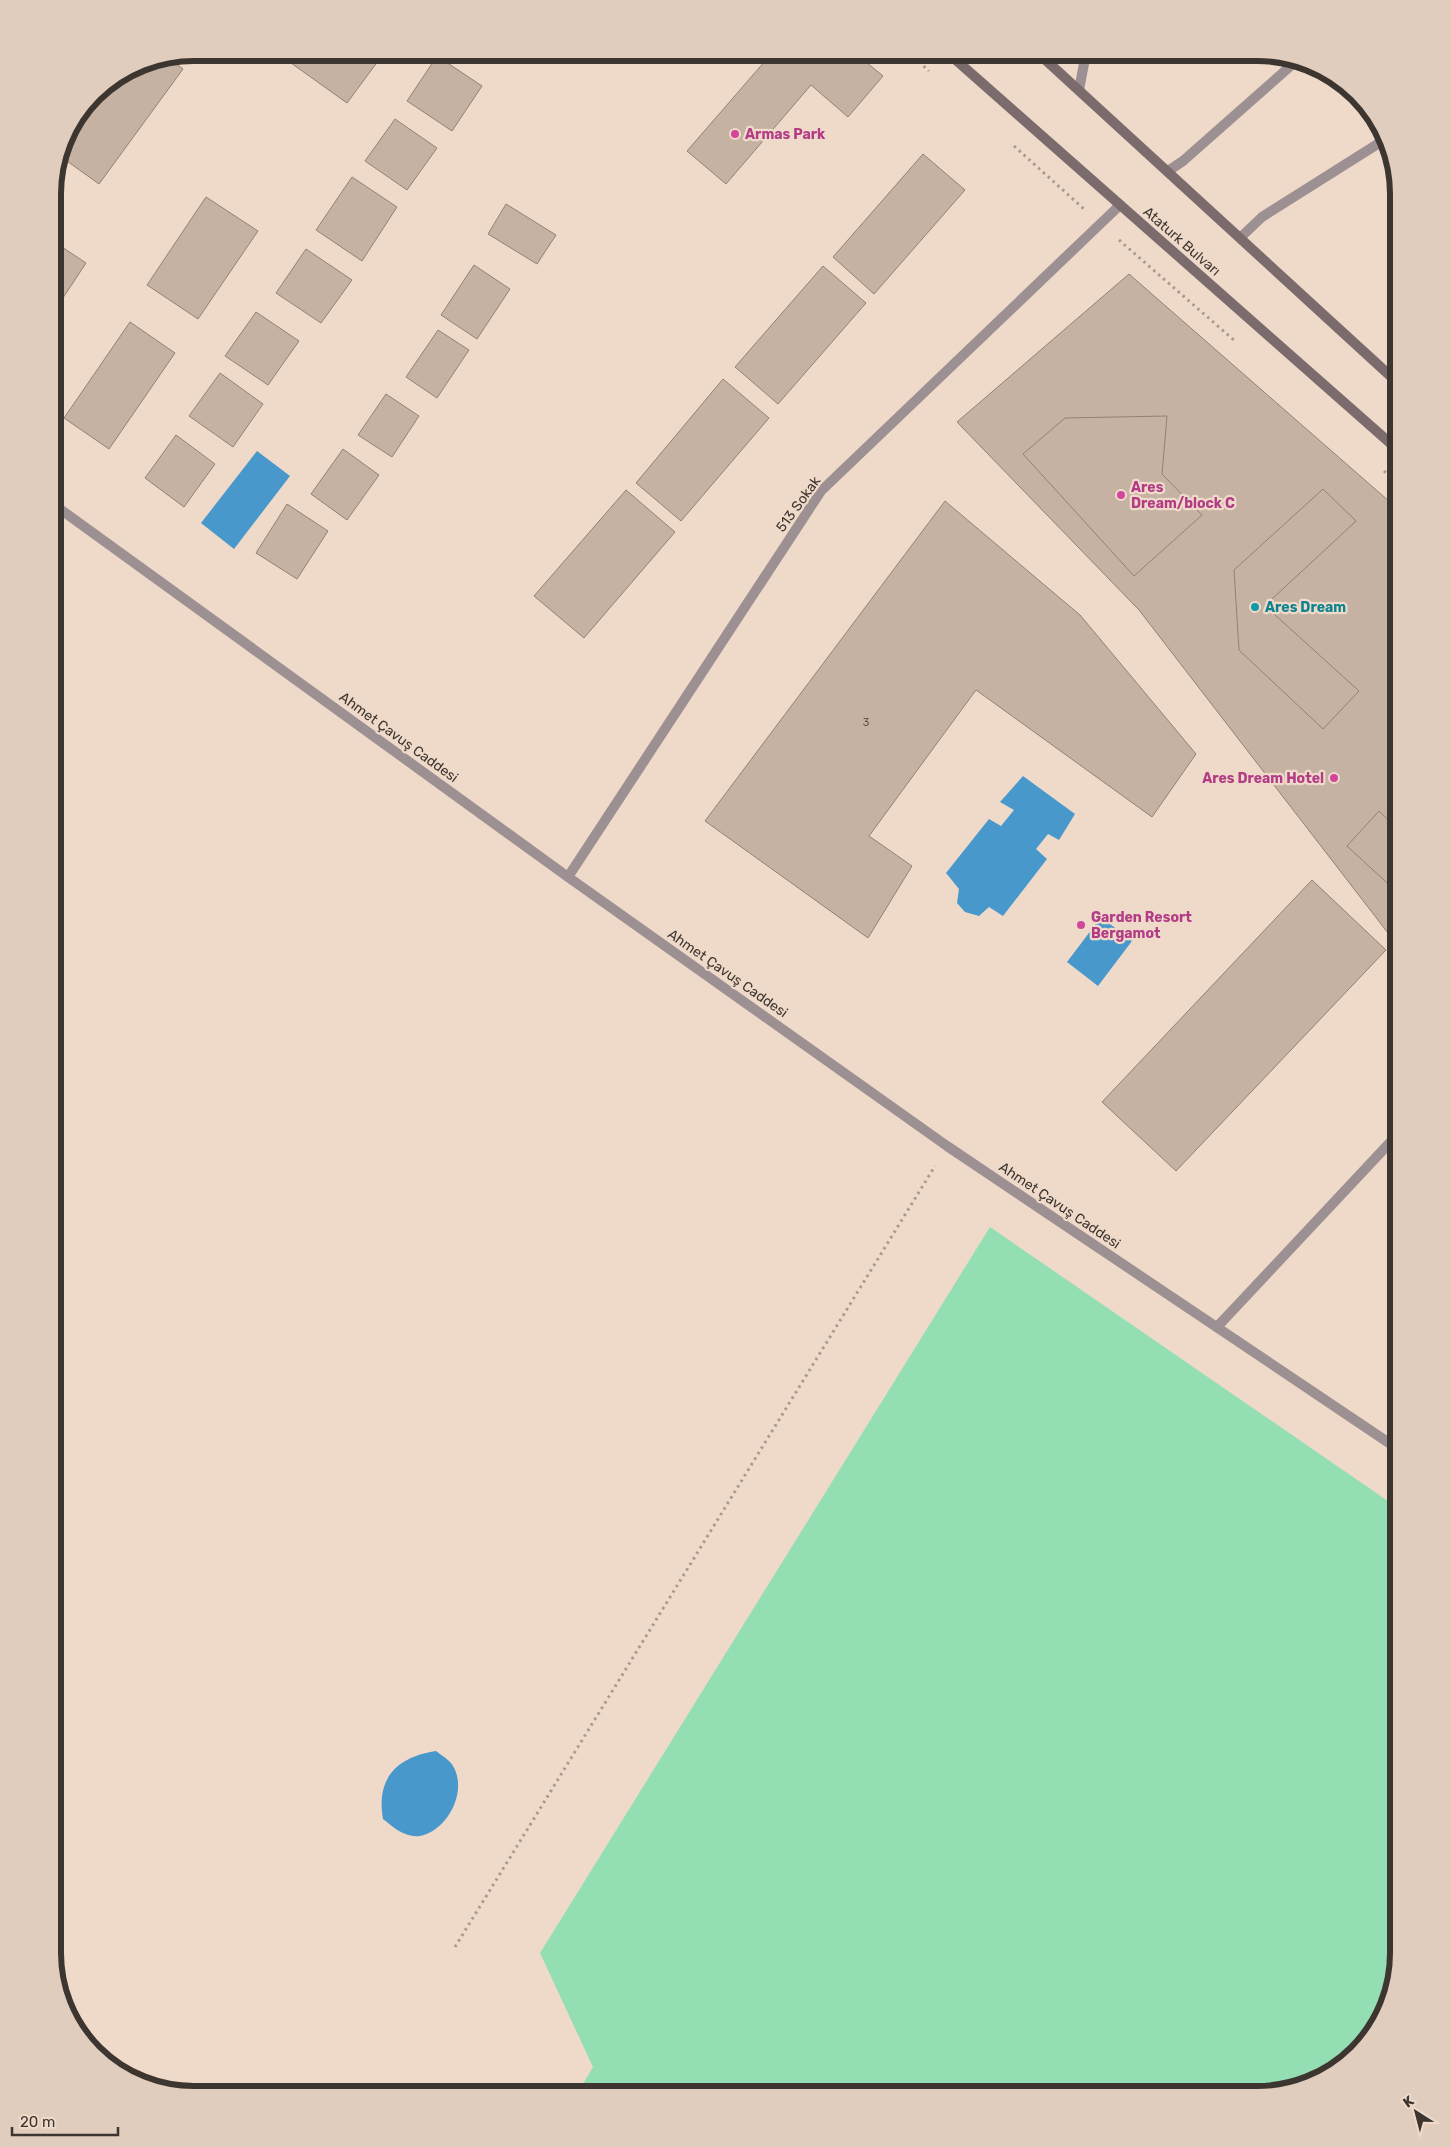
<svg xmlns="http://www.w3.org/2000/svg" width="1451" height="2147" viewBox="0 0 1451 2147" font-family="Rubik,sans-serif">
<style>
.green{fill:#93deb3}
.water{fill:#4898cc}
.building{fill:#c6b2a2;stroke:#938172}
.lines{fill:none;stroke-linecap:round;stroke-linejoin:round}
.path{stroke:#aa9a8e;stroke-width:3;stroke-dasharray:2.5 4;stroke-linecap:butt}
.lane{stroke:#9c9092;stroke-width:10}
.street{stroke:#9c9092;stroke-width:10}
.secondary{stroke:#7b6b6d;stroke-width:10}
.hotel-dot{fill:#d1479c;stroke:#efdaca;stroke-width:2}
.culture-dot{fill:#0f9aa8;stroke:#efdaca;stroke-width:2}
.labels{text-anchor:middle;stroke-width:4.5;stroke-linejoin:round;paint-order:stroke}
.number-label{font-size:11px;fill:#5f544c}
.hotel-label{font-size:14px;font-weight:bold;fill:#b23c85;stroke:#efdaca;text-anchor:start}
.street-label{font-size:14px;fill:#3d352f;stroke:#efdaca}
.culture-label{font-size:14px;font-weight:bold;fill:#0d838f;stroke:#efdaca;text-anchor:start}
.rim{fill:none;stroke:#3d352f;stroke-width:6}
</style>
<rect width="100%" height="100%" fill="#efdaca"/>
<path class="green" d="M990 1227 1398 1508V1953L1379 2024 1327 2076 1257 2094H577L593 2067 540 1953Z"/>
<path class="water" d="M257 451 290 476 234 549 201 523Z
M1023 776 1075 814 1059 840 1048 834 1036 849 1047 859 1003 916 989 907 979 916 965 912 957 903 959 889 946 873 989 819 1001 826 1014 810 1000 802Z
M1101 917 1132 941 1098 986 1067 962Z
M436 1751C441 1755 450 1760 453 1766 468 1791 448 1830 420 1836 405 1838 393 1827 383 1819 376 1779 396 1757 436 1751Z"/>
<path class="building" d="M277 53H384L347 103Z
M772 53H789L802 64 811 53H855L883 76 848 117 811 85 726 184 687 151Z
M437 56 482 86 452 131 407 101Z
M168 58 183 69 99 184 60 156 63 140 94 94 140 63Z
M395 119 437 148 407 190 365 161Z
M923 154 965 190 874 294 833 257Z
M352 177 397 207 362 261 316 230Z
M206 197 258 231 198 319 147 285Z
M506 204 556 235 537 264 488 234Z
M53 241 86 263 55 310 53 309Z
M306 249 352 280 321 323 276 293Z
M474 265 510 289 477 339 441 315Z
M823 266 866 303 778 404 735 367Z
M1129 274 1398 509V946L1139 610 957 422Z
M256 312 299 341 268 385 225 356Z
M130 322 175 353 109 449 64 418Z
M438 330 469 350 437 398 406 377Z
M220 373 263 404 233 447 189 416Z
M723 379 769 418 681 521 636 483Z
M386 394 419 416 392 457 358 435Z
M1167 416 1162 474 1202 515 1134 576 1023 454 1065 418Z
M176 435 215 464 184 507 145 478Z
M343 449 379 475 347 520 311 494Z
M1323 489 1356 521 1272 599 1274 614 1359 691 1323 729 1239 650 1234 570Z
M626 490 675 532 584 638 534 596Z
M945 501 1080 615 1196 754 1152 817 976 690 869 836 912 866 868 938 705 821Z
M287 504 328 531 297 579 256 553Z
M1379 811 1398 829V893L1347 846Z
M1312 880 1386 950 1176 1171 1102 1102Z"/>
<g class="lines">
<path class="path" d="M909 53 929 71
M1014 146 1084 209
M1119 240 1235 341
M1384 471 1398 484
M455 1947 935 1166"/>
<path class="lane" d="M1079 90 1086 53
M1168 171 1183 161 1295 62
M1241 237 1262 217 1384 140
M1217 1327 1398 1134"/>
<path class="street" d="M53 504 568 877 947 1146 1398 1449
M568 877 821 491 1120 205"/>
<path class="secondary" d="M948 53 1398 450
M1038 53 1398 383"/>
</g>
<g class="hotel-dot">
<circle cx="735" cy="134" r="5"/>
<circle cx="1121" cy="495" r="5"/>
<circle cx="1334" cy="778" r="5"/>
<circle cx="1081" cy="925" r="5"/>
</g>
<circle class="culture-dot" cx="1255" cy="607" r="5"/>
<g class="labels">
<g class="number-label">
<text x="866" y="726">3</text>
</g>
<g class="hotel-label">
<text x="745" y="139">Armas Park</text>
<text x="1131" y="492">Ares<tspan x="1131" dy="16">Dream/block C</tspan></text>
<text x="1324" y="783" text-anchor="end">Ares Dream Hotel</text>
<text x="1091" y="922">Garden Resort<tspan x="1091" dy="16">Bergamot</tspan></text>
</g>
<g class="street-label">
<text transform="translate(1182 241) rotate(41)" y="5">Ataturk Bulvarı</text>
<text transform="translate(798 504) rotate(-54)" y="5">513 Sokak</text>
<text transform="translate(399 737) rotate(36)" y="5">Ahmet Çavuş Caddesi</text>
<text transform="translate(728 973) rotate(35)" y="5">Ahmet Çavuş Caddesi</text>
<text transform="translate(1060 1205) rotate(34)" y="5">Ahmet Çavuş Caddesi</text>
</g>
<g class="culture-label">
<text x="1265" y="612">Ares Dream</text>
</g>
</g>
<path d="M0 0H1451V2147H0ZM194 61H1257A133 133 0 0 1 1390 194V1953A133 133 0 0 1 1257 2086H194A133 133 0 0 1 61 1953V194A133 133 0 0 1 194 61Z" fill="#e1cdbe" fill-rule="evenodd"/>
<path class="rim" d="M194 61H1257A133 133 0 0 1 1390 194V1953A133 133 0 0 1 1257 2086H194A133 133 0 0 1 61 1953V194A133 133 0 0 1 194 61Z"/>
<g transform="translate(1416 2112) rotate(324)" stroke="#efdaca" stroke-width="4" paint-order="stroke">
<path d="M0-4L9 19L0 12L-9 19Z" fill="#3d352f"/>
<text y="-8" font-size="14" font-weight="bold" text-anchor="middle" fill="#3d352f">K</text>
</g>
<path d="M12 2127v8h106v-8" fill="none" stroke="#3d352f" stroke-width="2.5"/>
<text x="20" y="2127" font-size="15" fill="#3d352f" stroke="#efdaca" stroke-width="4" paint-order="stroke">20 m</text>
</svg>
